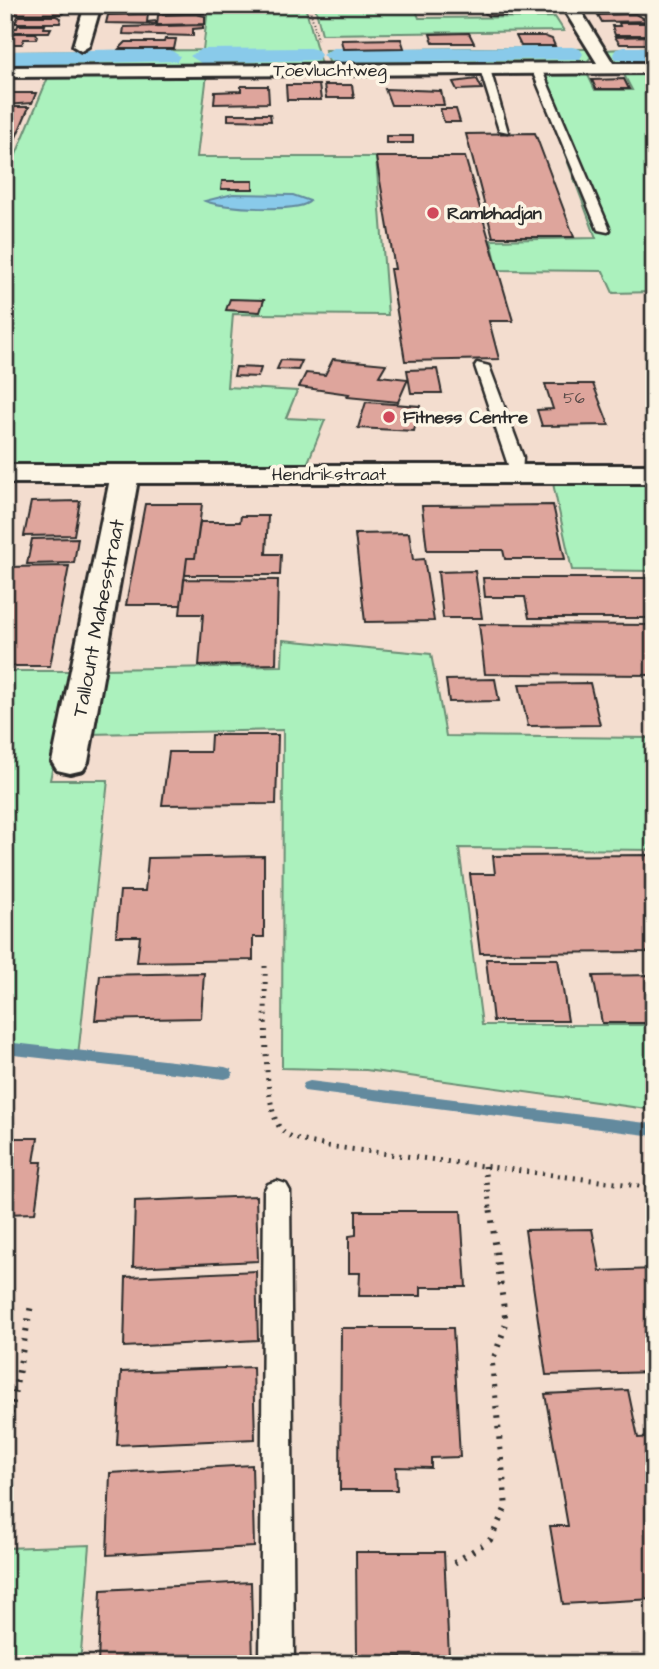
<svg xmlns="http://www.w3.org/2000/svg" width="659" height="1669" viewBox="0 0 659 1669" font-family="'Architects Daughter',sans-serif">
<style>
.green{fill:#abf1bd;stroke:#6b8e74;stroke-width:2}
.water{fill:#89caea;stroke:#638a9e;stroke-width:2}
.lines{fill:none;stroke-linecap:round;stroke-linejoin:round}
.stream{fill:#638a9e;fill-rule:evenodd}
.canal{fill:#89caea;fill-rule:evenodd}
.building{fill:#dea59c;stroke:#2b2b2b;stroke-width:2}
.service-casing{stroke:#2b2b2b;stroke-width:5}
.minor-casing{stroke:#2b2b2b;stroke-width:6}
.tertiary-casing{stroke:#2b2b2b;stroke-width:6}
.path-far2{stroke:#2b2b2b;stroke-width:2;stroke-dasharray:1 2.5;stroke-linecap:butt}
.path-far1{stroke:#2b2b2b;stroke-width:5;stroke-dasharray:2 6;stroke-linecap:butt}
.path{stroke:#2b2b2b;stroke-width:6;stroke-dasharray:2.5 8;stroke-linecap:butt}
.service{fill:#fcf5e5;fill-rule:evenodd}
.minor{fill:#fcf5e5;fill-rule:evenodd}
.tertiary{fill:#fcf5e5;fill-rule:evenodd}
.poi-dot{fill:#d1495b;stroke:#fcf5e5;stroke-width:2.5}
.labels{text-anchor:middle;stroke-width:7;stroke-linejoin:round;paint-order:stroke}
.far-number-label{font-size:16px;fill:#584a47}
.far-street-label{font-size:18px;fill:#2b2b2b;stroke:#fcf5e5}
.far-poi-label{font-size:18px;font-weight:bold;fill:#2b2b2b;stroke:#fcf5e5;text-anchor:start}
.street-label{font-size:21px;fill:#2b2b2b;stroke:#fcf5e5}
</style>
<rect width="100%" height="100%" fill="#f3ddcf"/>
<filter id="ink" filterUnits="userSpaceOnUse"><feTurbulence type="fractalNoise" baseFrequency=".0143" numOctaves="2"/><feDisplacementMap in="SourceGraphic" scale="14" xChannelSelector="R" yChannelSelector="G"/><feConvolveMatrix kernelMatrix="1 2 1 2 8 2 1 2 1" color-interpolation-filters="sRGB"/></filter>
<g filter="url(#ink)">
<path class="green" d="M414 5 419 18 555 17 564 31 322 34 315 7Z
M305 6 322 68 5 70V52L203 50 208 8Z
M654 47V66C636 64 615 68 606 50Z
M478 48 587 49 592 56 585 64 337 67 330 65 325 50Z
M534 71H586L595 90H632L622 71H654V292L613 293 603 271 498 270 491 240 596 238Z
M207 74 197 157H376L388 315 233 314 227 387 297 391 286 418 325 420 306 467 5 468V181L49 75Z
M552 479H654V571L572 570Z
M283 640 431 654 446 736 654 738V850L459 848 482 1025H654V1110L366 1070 282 1068 283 730 89 734 101 669 282 666Z
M5 671H72L50 780H108L78 1056 5 1048Z
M90 1545 80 1664H5V1548Z"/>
<path class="water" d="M233 194 293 195 310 201C300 213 221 208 205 201Z"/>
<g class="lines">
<path class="stream" d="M5 1042 225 1067 231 1069 233 1073 231 1077 225 1079 5 1054Z
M310 1081 654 1124V1136L304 1091 302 1087 304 1083Z"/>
<path class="canal" d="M572 47 580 49 583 54 580 59 333 62 322 55 333 48Z
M624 47H654V61L616 59 613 54 616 49Z
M310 48 318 50 321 55 318 60 201 63 190 56 201 49Z
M169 49 180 56 177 61 5 65V51Z"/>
</g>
<path class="building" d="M134 5H204V13L142 14 133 13Z
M485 5H510L519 7 522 11 514 12 517 16H488L479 7Z
M607 5H645L648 9H619Z
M5 7H61L60 10H64L63 14H5Z
M148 14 147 22 156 21V24L106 23 108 15Z
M195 14 205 16V24L157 25 158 15Z
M635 14 649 21 602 22 598 15Z
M18 16H56L61 18 60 23H7L16 21Z
M619 23H653L654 35H615L612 26H620Z
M18 25H45L44 28H51L49 32H5V28H17Z
M203 25V28L193 29V36L123 34 124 27Z
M5 33H36L37 35 36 39H24L22 44H5Z
M469 33 474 43H433L430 34Z
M516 36H544L552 39 555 46H521Z
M654 36V44H620L615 37Z
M165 39H176L174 49H119L126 42H164Z
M401 39 404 48 343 49 341 40Z
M477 79 482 89 457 90 453 82Z
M624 79 629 89H596L592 80Z
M286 85H319L321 100H287Z
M324 85H352L354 98H326Z
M5 86H12L9 93H36L32 103 5 105Z
M241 86H268L269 103 214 104 215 92 241 91Z
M385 89 441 91 444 105H391Z
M5 107H29L5 163Z
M440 109H456L460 122H444Z
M228 114H270L271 121 228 120Z
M535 133 574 237H493L466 134Z
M386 136H413V143H386Z
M376 157H465L513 321H489L499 359 405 361 390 269H395Z
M222 181H253V189H221Z
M230 299 264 300 260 312 226 310Z
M333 359 386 364 379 376 408 379 398 402 347 397 349 394 299 387 306 373 325 375Z
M281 360 302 361 298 370 277 369Z
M236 367 261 368 258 377 234 376Z
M437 369 442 393H411L407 370Z
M545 384H593L609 425 542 426 537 410 553 409Z
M366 402 420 406 414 431 358 428Z
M80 501 74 535 24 536 31 502Z
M145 504H202L195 558H187L181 605H126Z
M553 505 565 559H505L503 550H427L422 506Z
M241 516H268L266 554H281L280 575H185L187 558H195L200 522H240Z
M409 533 413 560 424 559 434 621 365 622 355 534Z
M78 538 74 563 27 564 32 539Z
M69 566 50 666H5V567Z
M475 571 482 618H443L438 572Z
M483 578H649L654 598V618H529L525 597H485Z
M184 579 278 580 276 664 199 666 203 614H180Z
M479 624 654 625V675L485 674Z
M495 679 499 701 449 702 446 680Z
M590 683 600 725 528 726 519 684Z
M211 735H278L276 804 162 805 169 752H210Z
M651 855 654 867V952L480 953 470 874H495L493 856Z
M264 856V937H253V960L137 962 140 936H116L120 891H145L148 858Z
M486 959H558L568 1021H493Z
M204 973 201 1018 95 1020 100 975Z
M654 975V1023H602L593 976Z
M5 1138H38L34 1162H42L35 1213 5 1214Z
M256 1196 258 1261 133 1267 135 1201Z
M356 1211H461L466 1287H421V1296H359L360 1273H349V1236L356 1235Z
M592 1229 600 1271 654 1269V1372L546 1375 525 1230Z
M256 1271 258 1340 124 1347 126 1277Z
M341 1328H453L460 1457 431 1458V1468L396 1467 397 1490H340Z
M253 1367 255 1439 117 1445 121 1372Z
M628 1390 638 1438 654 1437V1599L563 1604 550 1526H568L545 1394Z
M252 1465 254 1547 107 1555 110 1473Z
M356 1552H444L449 1657 357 1656Z
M251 1582 253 1664H98L101 1590Z"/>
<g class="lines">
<g class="service-casing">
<path id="service" d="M536 65 541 68 610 230 608 232 598 230 531 68Z
M485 66 490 69 508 132 499 130 480 69Z
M477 363 489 366 523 457 522 477H512L475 366Z
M277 1181 286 1184 290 1191 294 1664H260L264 1191 268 1184Z"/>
</g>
<g class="minor-casing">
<path id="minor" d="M85 5H101L89 46 81 51 73 46Z
M561 5H577L613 63H654V73L5 77V67L597 63Z
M125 465 135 468 139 474 88 762 83 770 70 773 57 770 52 762 111 474 115 468Z"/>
</g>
<g class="tertiary-casing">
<path id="tertiary" d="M5 465H654V483H5Z"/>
</g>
<path class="path-far2" d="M309 5 318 41"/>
<path class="path-far1" d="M265 966C266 998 261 1111 282 1130 293 1141 312 1142 327 1146L654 1188
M484 1166 490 1208"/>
<path class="path" d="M5 1445 31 1305
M454 1563 490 1540 506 1507 492 1363 506 1324 490 1206"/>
<use href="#service" class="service"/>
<use href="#minor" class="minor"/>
<use href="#tertiary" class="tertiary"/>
</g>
</g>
<g class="poi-dot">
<circle cx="433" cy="213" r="7"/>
<circle cx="389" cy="417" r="7"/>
</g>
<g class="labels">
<g class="far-number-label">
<text x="574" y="403">56</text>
</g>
<g class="far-street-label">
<text x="330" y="76">Toevluchtweg</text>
<text x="329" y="480">Hendrikstraat</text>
</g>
<g class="far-poi-label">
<text x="447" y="219">Rambhadjan</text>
<text x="403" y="423">Fitness Centre</text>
</g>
<g class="street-label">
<text transform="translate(98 618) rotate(-79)" y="7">Tallount Mahesstraat</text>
</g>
</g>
<rect width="659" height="1669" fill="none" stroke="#fcf5e5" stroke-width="28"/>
<rect x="14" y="14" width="631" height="1641" fill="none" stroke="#2b2b2b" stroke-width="2.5" filter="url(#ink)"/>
</svg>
